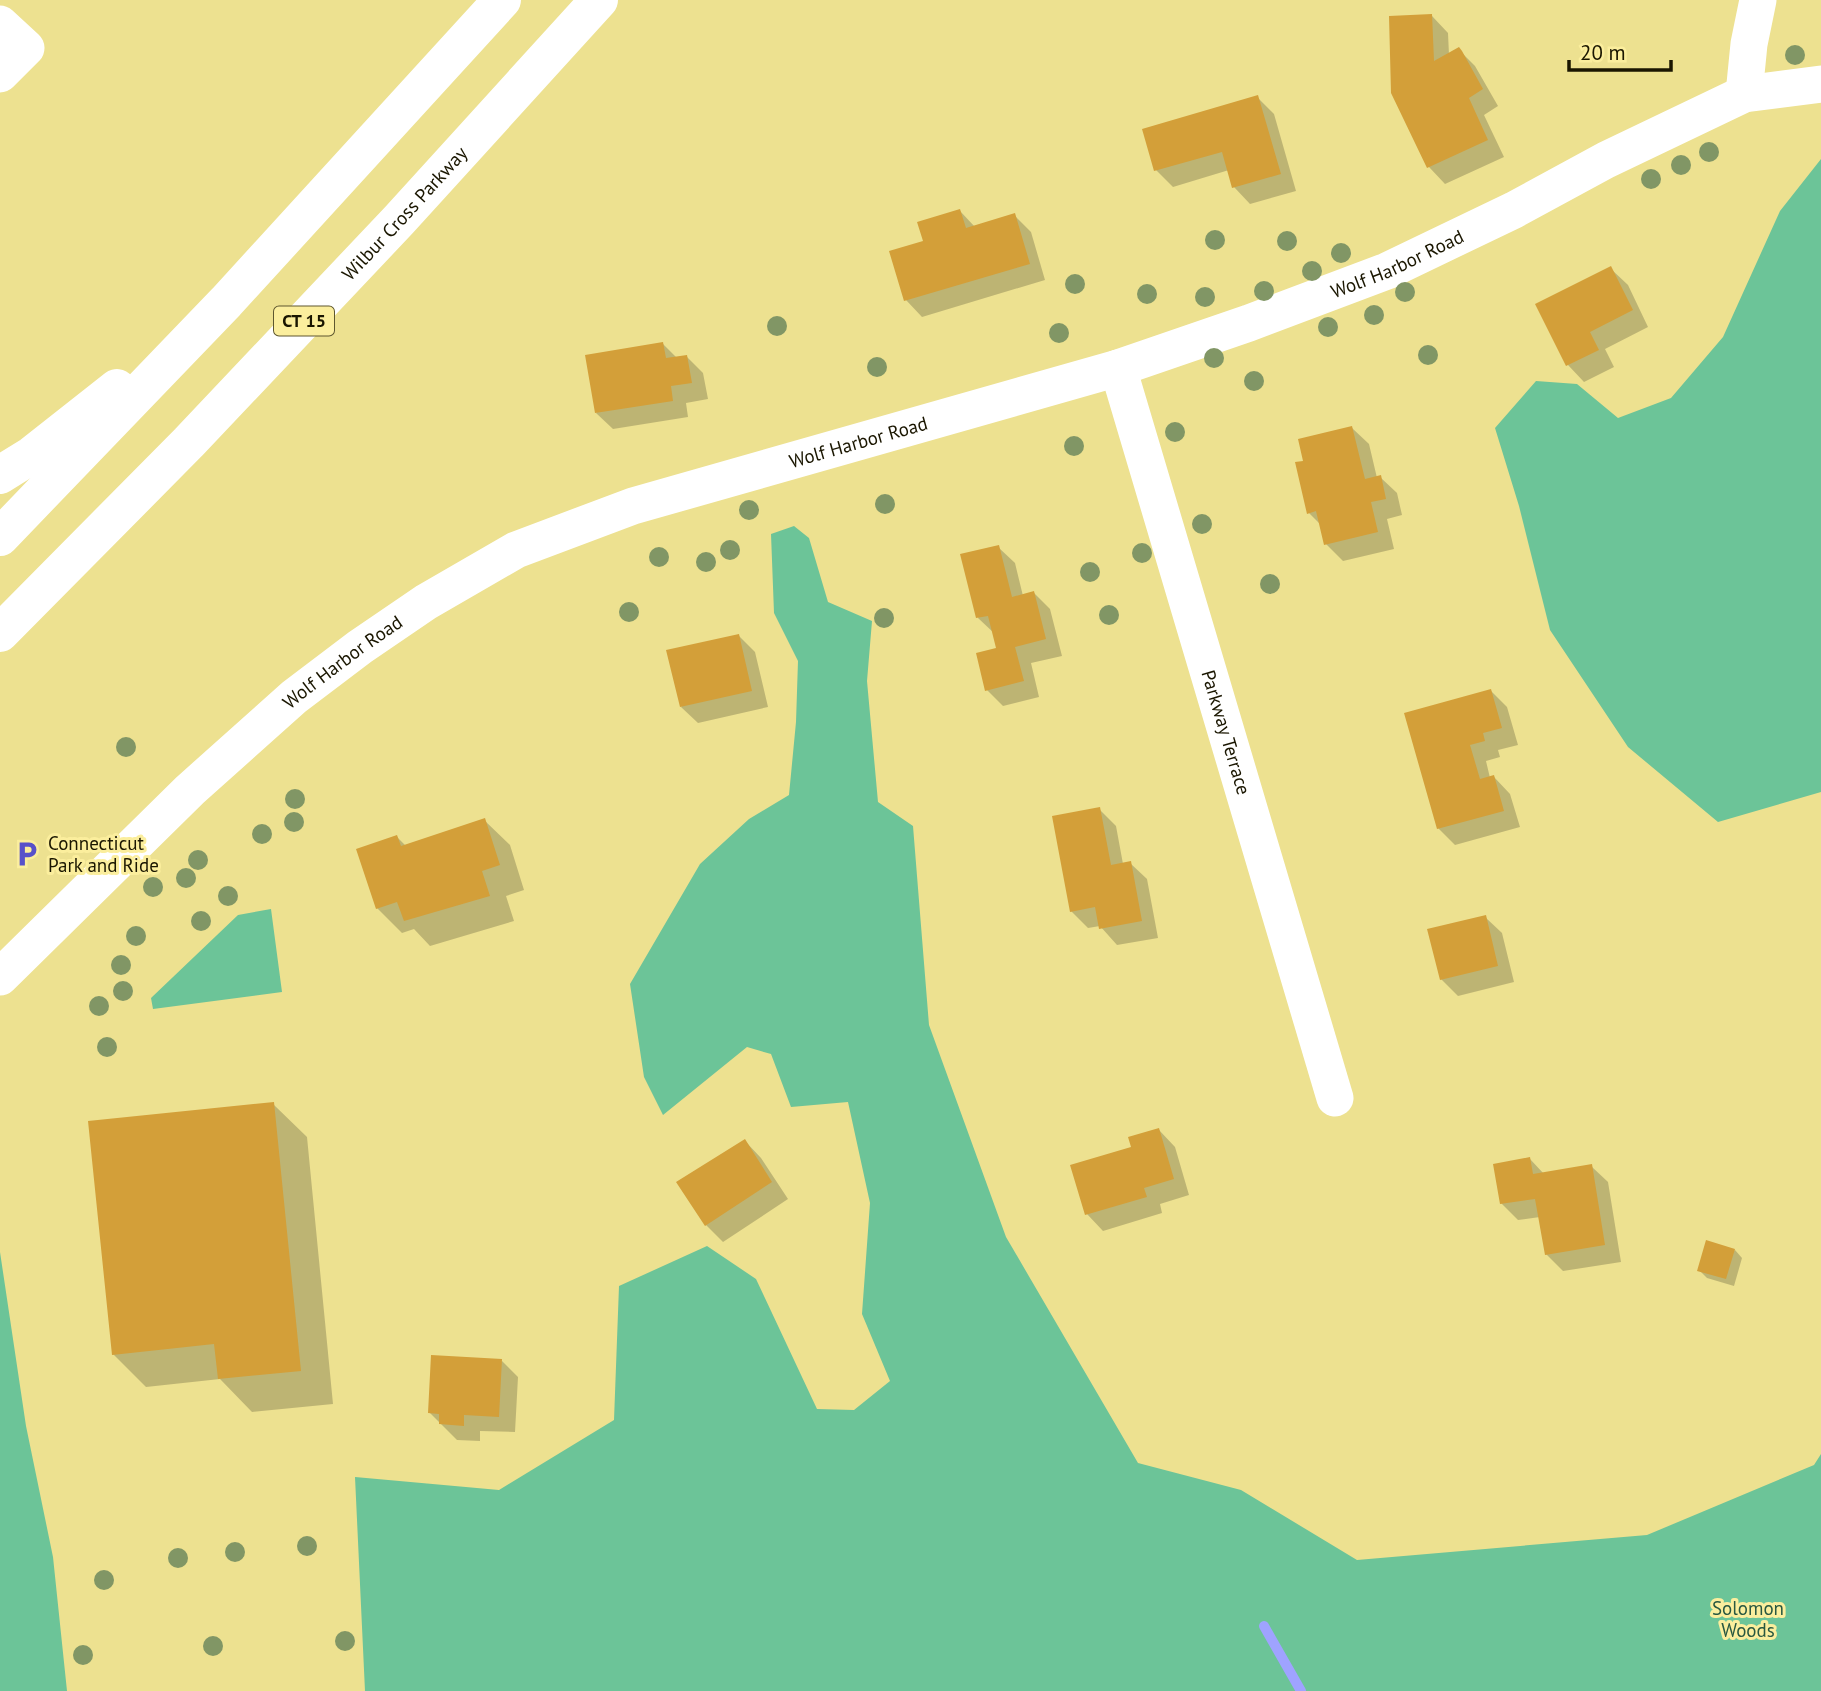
<svg xmlns="http://www.w3.org/2000/svg" width="1821" height="1691" viewBox="0 0 1821 1691" font-family="'PT Sans',sans-serif">
<style>
.green{fill:#6cc498}
.shadow{fill:#0003}
.lines{fill:none;stroke-linecap:round;stroke-linejoin:round}
.stream{stroke:#9fa3ff;stroke-width:10}
.building{fill:#d39f39}
.minor{stroke:#fff;stroke-width:37}
.highway{stroke:#fff;stroke-width:38}
.tree{fill:#819665}
.labels{text-anchor:middle;stroke-width:6;stroke-linejoin:round;paint-order:stroke}
.shield{fill:#fbee9d;stroke:#5e572f;stroke-width:2}
.shield-label{font-size:18px;font-weight:bold;fill:#1a1600}
.street-label{font-size:19px;fill:#1a1600;stroke:#fbee9d}
.poi-label{font-size:19px;fill:#1a1600;stroke:#fbee9d;text-anchor:start}
.park-label{font-size:19px;fill:#295841;stroke:#fbee9d}
</style>
<rect width="100%" height="100%" fill="#ede190"/>
<path class="green" d="M1821 159V792L1718 822 1628 747 1550 630 1519 506 1495 428 1536 381 1577 384 1618 418 1671 398 1723 337 1780 211Z
M794 526 809 538 828 602 872 621 867 681 878 802 913 826 929 1025 1006 1237 1138 1463 1241 1490 1357 1560 1647 1535 1814 1465 1821 1454V1691H365L355 1477 499 1490 614 1420 619 1286 707 1246 756 1279 817 1409 854 1410 890 1381 862 1314 870 1203 848 1102 791 1107 771 1054 747 1047 663 1115 644 1077 630 984 700 864 749 819 789 795 796 722 798 661 774 613 771 534Z
M271 909 282 992 153 1009 151 998 238 915Z
M0 1252 26 1426 53 1557 67 1691H0Z"/>
<path class="shadow" d="M1432 16 1448 33 1449 55 1458 49 1475 66 1498 106 1484 115 1504 157 1445 184 1429 167 1393 93Z
M1257 97 1274 114 1296 191 1250 204 1234 187 1229 170 1173 187 1156 170Z
M960 211 975 227 1014 215 1031 232 1045 280 922 317 906 300Z
M1611 269 1628 285 1648 327 1605 349 1614 367 1584 382 1568 365Z
M663 344 677 358 687 357 703 373 708 399 686 403 688 417 613 429 596 413Z
M1352 428 1369 444 1377 478 1380 477 1397 493 1402 515 1387 519 1394 549 1343 561 1326 544 1322 526 1309 513 1305 462Z
M998 547 1015 563 1023 596 1034 593 1050 609 1062 656 1031 663 1039 697 1003 706 987 690 998 650 995 634 978 618Z
M739 636 755 652 768 707 698 723 681 707Z
M1491 691 1507 707 1518 745 1498 750 1500 757 1486 761 1490 778 1494 777 1510 794 1520 827 1455 845 1438 828Z
M1099 809 1116 826 1123 864 1130 863 1147 879 1158 938 1117 945 1100 926 1088 928 1071 911Z
M484 820 510 845 524 890 506 896 514 921 430 946 414 929 402 933 377 908 397 837 406 846Z
M1485 917 1502 933 1514 982 1458 996 1441 979Z
M273 1104 307 1137 333 1404 252 1412 220 1379 146 1387 113 1354Z
M1159 1130 1175 1147 1189 1195 1160 1204 1162 1213 1103 1231 1087 1214 1134 1148Z
M745 1141 761 1158 788 1199 723 1242 706 1225Z
M1530 1159 1544 1174 1591 1166 1608 1182 1621 1262 1563 1271 1546 1254 1540 1217 1518 1220 1501 1203Z
M1735 1250 1742 1258 1734 1286 1707 1278 1699 1270Z
M502 1361 518 1377 515 1432 480 1431V1441L457 1440 430 1413Z"/>
<g class="lines">
<path class="stream" d="M1264 1626 1301 1691"/>
</g>
<path class="building" d="M1432 14 1434 61 1459 47 1462 51 1483 89 1469 98 1488 140 1427 168 1391 93 1389 16Z
M1258 95 1281 174 1232 188 1222 152 1154 171 1142 129Z
M960 209 966 228 1015 213 1030 264 904 301 889 251 923 241 917 222Z
M1611 266 1633 310 1590 332 1599 350 1566 366 1535 304Z
M663 342 666 358 687 355 692 383 671 386 673 401 595 413 585 355Z
M1352 426 1365 479 1381 475 1386 499 1371 502 1378 532 1324 545 1316 511 1307 514 1295 462 1303 461 1298 439Z
M999 545 1012 597 1034 591 1046 639 1015 647 1024 681 985 691 976 653 996 648 988 616 976 618 960 554Z
M739 634 752 691 680 707 666 650Z
M1491 689 1502 728 1483 733 1485 741 1470 745 1480 779 1494 775 1504 811 1437 829 1404 713Z
M1100 807 1111 865 1131 861 1142 921 1099 929 1095 907 1070 912 1052 816Z
M485 818 500 865 482 871 490 896 404 921 397 902 376 909 356 849 397 835 401 846Z
M1486 915 1498 966 1440 980 1427 929Z
M274 1102 301 1371 218 1379 214 1344 112 1355 88 1121Z
M1159 1128 1174 1179 1144 1188 1147 1197 1085 1215 1070 1165 1131 1147 1128 1137Z
M745 1139 772 1182 705 1226 676 1182Z
M1530 1157 1533 1174 1592 1164 1605 1245 1545 1255 1535 1199 1500 1204 1493 1164Z
M1706 1240 1735 1249 1726 1279 1697 1271Z
M431 1355 502 1359 499 1417 464 1415V1426L439 1424V1414L428 1413Z"/>
<g class="lines">
<g class="minor">
<path d="M0 24 26 48 0 74"/>
<path d="M1744 94 1749 44 1758 0"/>
<path id="s1" d="M1118 368 1335 1098"/>
<path id="s2" d="M0 977 190 790 294 697 360 647 426 602 516 550 633 506 1118 368 1249 323 1387 271 1514 210 1606 160 1744 94 1821 84"/>
</g>
<g class="highway">
<path d="M0 475 32 455 117 388"/>
<path d="M0 537 226 302 502 0"/>
<path id="s3" d="M0 633 189 442 399 220 599 0"/>
</g>
</g>
<g class="tree">
<circle cx="1795" cy="55" r="10"/>
<circle cx="1709" cy="152" r="10"/>
<circle cx="1681" cy="165" r="10"/>
<circle cx="1651" cy="179" r="10"/>
<circle cx="1215" cy="240" r="10"/>
<circle cx="1287" cy="241" r="10"/>
<circle cx="1341" cy="253" r="10"/>
<circle cx="1312" cy="271" r="10"/>
<circle cx="1075" cy="284" r="10"/>
<circle cx="1264" cy="291" r="10"/>
<circle cx="1405" cy="292" r="10"/>
<circle cx="1147" cy="294" r="10"/>
<circle cx="1205" cy="297" r="10"/>
<circle cx="1374" cy="315" r="10"/>
<circle cx="777" cy="326" r="10"/>
<circle cx="1328" cy="327" r="10"/>
<circle cx="1059" cy="333" r="10"/>
<circle cx="1428" cy="355" r="10"/>
<circle cx="1214" cy="358" r="10"/>
<circle cx="877" cy="367" r="10"/>
<circle cx="1254" cy="381" r="10"/>
<circle cx="1175" cy="432" r="10"/>
<circle cx="1074" cy="446" r="10"/>
<circle cx="885" cy="504" r="10"/>
<circle cx="749" cy="510" r="10"/>
<circle cx="1202" cy="524" r="10"/>
<circle cx="730" cy="550" r="10"/>
<circle cx="1142" cy="553" r="10"/>
<circle cx="659" cy="557" r="10"/>
<circle cx="706" cy="562" r="10"/>
<circle cx="1090" cy="572" r="10"/>
<circle cx="1270" cy="584" r="10"/>
<circle cx="629" cy="612" r="10"/>
<circle cx="1109" cy="615" r="10"/>
<circle cx="884" cy="618" r="10"/>
<circle cx="126" cy="747" r="10"/>
<circle cx="295" cy="799" r="10"/>
<circle cx="294" cy="822" r="10"/>
<circle cx="262" cy="834" r="10"/>
<circle cx="198" cy="860" r="10"/>
<circle cx="186" cy="878" r="10"/>
<circle cx="153" cy="887" r="10"/>
<circle cx="228" cy="896" r="10"/>
<circle cx="201" cy="921" r="10"/>
<circle cx="136" cy="936" r="10"/>
<circle cx="121" cy="965" r="10"/>
<circle cx="123" cy="991" r="10"/>
<circle cx="99" cy="1006" r="10"/>
<circle cx="107" cy="1047" r="10"/>
<circle cx="307" cy="1546" r="10"/>
<circle cx="235" cy="1552" r="10"/>
<circle cx="178" cy="1558" r="10"/>
<circle cx="104" cy="1580" r="10"/>
<circle cx="345" cy="1641" r="10"/>
<circle cx="213" cy="1646" r="10"/>
<circle cx="83" cy="1655" r="10"/>
</g>
<defs>
<g id="parking-bare" transform="scale(2.1)"><path d="M-3.5-5.5H1a3.5 3.5 0 0 1 0 7H-1V5.5H-3.5ZM-1-3.4V-.6H.8a1.4 1.4 0 0 0 0-2.8Z" fill="#5851c9" stroke="#fbee9d" stroke-width="2.5" paint-order="stroke"/></g>
</defs>
<g fill-rule="evenodd">
<use href="#parking-bare" x="27" y="854"/>
</g>
<g class="labels">
<rect class="shield" x="274" y="306.5" width="60" height="29" rx="5"/>
<g class="shield-label">
<text x="304" y="327">CT 15</text>
</g>
<g class="street-label">
<text dy="7" stroke="none"><textPath href="#s3" startOffset="583">Wilbur Cross Parkway</textPath></text>
<text dy="7" stroke="none"><textPath href="#s2" startOffset="1600">Wolf Harbor Road</textPath></text>
<text dy="7" stroke="none"><textPath href="#s2" startOffset="1032">Wolf Harbor Road</textPath></text>
<text dy="7" stroke="none"><textPath href="#s2" startOffset="466">Wolf Harbor Road</textPath></text>
<text dy="7" stroke="none"><textPath href="#s1" startOffset="380">Parkway Terrace</textPath></text>
</g>
<g class="poi-label">
<text x="48" y="850">Connecticut<tspan x="48" dy="22">Park and Ride</tspan></text>
</g>
<g class="park-label">
<text x="1748" y="1615">Solomon<tspan x="1748" dy="22">Woods</tspan></text>
</g>
</g>
<path d="M1569 60v10h102v-10" fill="none" stroke="#1a1600" stroke-width="3.5"/>
<text x="1580" y="60" font-size="21" fill="#1a1600" stroke="#fbee9d" stroke-width="5" paint-order="stroke">20 m</text>
</svg>
